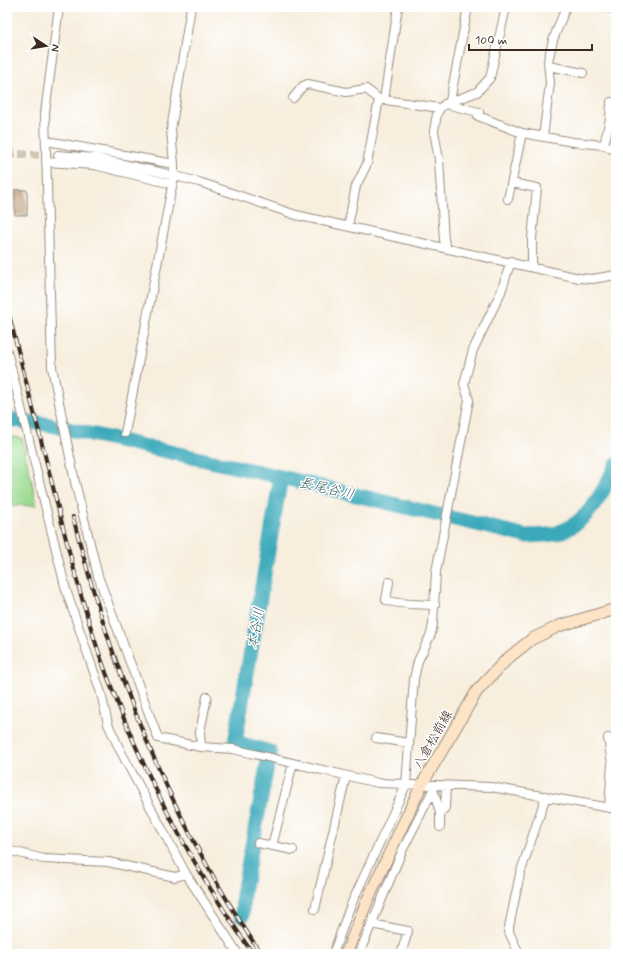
<svg xmlns="http://www.w3.org/2000/svg" width="623" height="961" viewBox="0 0 623 961" font-family="Mynerve,'Klee One',sans-serif">
<style>
.green{fill:#9bdb91;stroke:#6b8258}
.lines{fill:none;stroke-linecap:round;stroke-linejoin:round}
.river{stroke:#3ba9ba;stroke-width:15}
.building{fill:#bea07b}
.minor-tunnel{stroke:#d1c7b7;stroke-width:8;stroke-dasharray:8 4;stroke-linecap:butt}
.minor-casing{stroke:#998c7e;stroke-width:10}
.secondary-casing{stroke:#998c7e;stroke-width:13}
.minor{stroke:#fff;stroke-width:8}
.secondary{stroke:#fee4c6;stroke-width:11}
.rail-casing{stroke:#3b2a1e;stroke-width:4}
.rail{stroke:#fff;stroke-width:2.5;stroke-dasharray:8;stroke-linecap:butt}
.labels{text-anchor:middle;stroke-width:3;stroke-linejoin:round;paint-order:stroke}
.street-label{font-size:13px;fill:#3b2a1e;stroke:#fff}
.water-label{font-size:14px;font-style:italic;fill:#3b6364;stroke:#fff}
</style>
<rect width="100%" height="100%" fill="#fff"/>
<filter id="ink" filterUnits="userSpaceOnUse"><feTurbulence type="fractalNoise" baseFrequency=".025" numOctaves="2"/><feDisplacementMap in="SourceGraphic" scale="8" xChannelSelector="R" yChannelSelector="G"/><feConvolveMatrix kernelMatrix="1 2 1 2 8 2 1 2 1" color-interpolation-filters="sRGB"/></filter>
<filter id="wash" filterUnits="userSpaceOnUse"><feTurbulence type="fractalNoise" baseFrequency=".012" numOctaves="4" result="noise"/><feDisplacementMap in="SourceGraphic" scale="16" xChannelSelector="R" yChannelSelector="G"/><feGaussianBlur stdDeviation="0.9" result="paint"/><feColorMatrix in="noise" values="0 0 0 0 0 0 0 0 0 0 0 0 0 0 0 0 0 1.4 0 .05"/><feComposite in="paint" operator="in"/></filter>
<g filter="url(#wash)">
<rect width="100%" height="100%" fill="#f7eedd"/>
<path class="green" d="M7 436 22 438 37 505 9 506 7 512Z"/>
<g class="lines">
<path class="river" d="M7 419 46 424 281 477 526 536C536 535 548 536 557 533 588 524 603 492 616 465
M270 754V752L235 742 281 477
M242 916 243 893 268 761"/>
</g>
<g id="blocks">
<path class="building" d="M15 190H27V215H15Z"/>
</g>
</g>
<g filter="url(#ink)">
<use href="#blocks" fill-opacity="0" stroke="#998c7e" stroke-width="1"/>
<g class="lines">
<path class="minor-tunnel" d="M7 154 58 155"/>
<g class="minor-casing">
<path id="minor" d="M59 7 45 113 52 367 75 482 98 576 158 738 201 747 233 749 378 783 491 787 616 809
M606 7 616 9
M549 66 583 73
M293 98 303 86 308 84 346 92 366 89 379 99 440 108
M384 100 398 7
M450 101 468 7
M445 104 479 112 478 116 522 133 573 142 604 145 616 151
M543 137 550 83 548 61 553 40 566 7
M47 141 174 164
M604 145 610 119 611 102
M58 155 95 158 159 172 199 182 296 215 579 278 592 279 616 275
M46 162 94 165 172 184
M512 183 537 188 532 239V267
M508 199 522 133
M348 226 356 186 367 164 379 99
M447 249 444 240 439 160 434 131 437 114 440 108 445 104 477 92 490 78 506 7
M7 351 66 590 101 693 108 724 120 750 186 874
M125 433 174 176V164L171 130 191 7
M389 582 386 600C397 605 421 604 435 605
M376 738 409 743
M608 738 612 764 609 808
M201 747 200 732 207 697
M433 789 440 813
M440 827V813L445 808 446 786
M258 843 293 850
M272 846 293 763
M7 850 44 859 108 862 175 877 186 874 238 954
M315 909 346 776
M371 924 408 931 401 954
M333 954 350 907 406 785 414 679 418 661 431 634 433 624 436 572 469 400 464 384 473 350 501 292 511 261
M359 954 402 851 435 786
M519 954 509 932V927L520 874 546 796"/>
</g>
<g class="secondary-casing">
<path id="secondary" d="M346 954 367 901 421 786 477 691 507 659 532 639 559 626 616 609"/>
</g>
<use href="#minor" class="minor"/>
<use href="#secondary" class="secondary"/>
<g class="rail-casing">
<path id="rail" d="M7 307C22 367 38 427 53 487 67 544 81 600 100 656 137 762 189 862 253 954
M73 517C104 639 147 759 209 869 225 898 243 926 261 954"/>
</g>
<use href="#rail" class="rail"/>
</g>
</g>
<g class="labels">
<g class="street-label">
<text transform="translate(432 739) rotate(-60)" y="5">八倉松前線</text>
</g>
<g class="water-label">
<text transform="translate(327 488) rotate(13)" y="5">長尾谷川</text>
<text transform="translate(255 628) rotate(-80)" y="5">本谷川</text>
</g>
</g>
<rect width="623" height="961" fill="none" stroke="#fff" stroke-width="24"/>
<g transform="translate(46 46) rotate(102)" stroke="#ffffff" stroke-width="3" paint-order="stroke">
<path d="M0-3L7 15L0 10L-7 15Z" fill="#3b2a1e"/>
<text y="-6" font-size="11" font-weight="bold" text-anchor="middle" fill="#3b2a1e">N</text>
</g>
<path d="M469 44v6h123v-6" fill="none" stroke="#3b2a1e" stroke-width="2"/>
<text x="475" y="44" font-size="12" fill="#3b2a1e" stroke="#ffffff" stroke-width="3" paint-order="stroke">100 m</text>
</svg>
